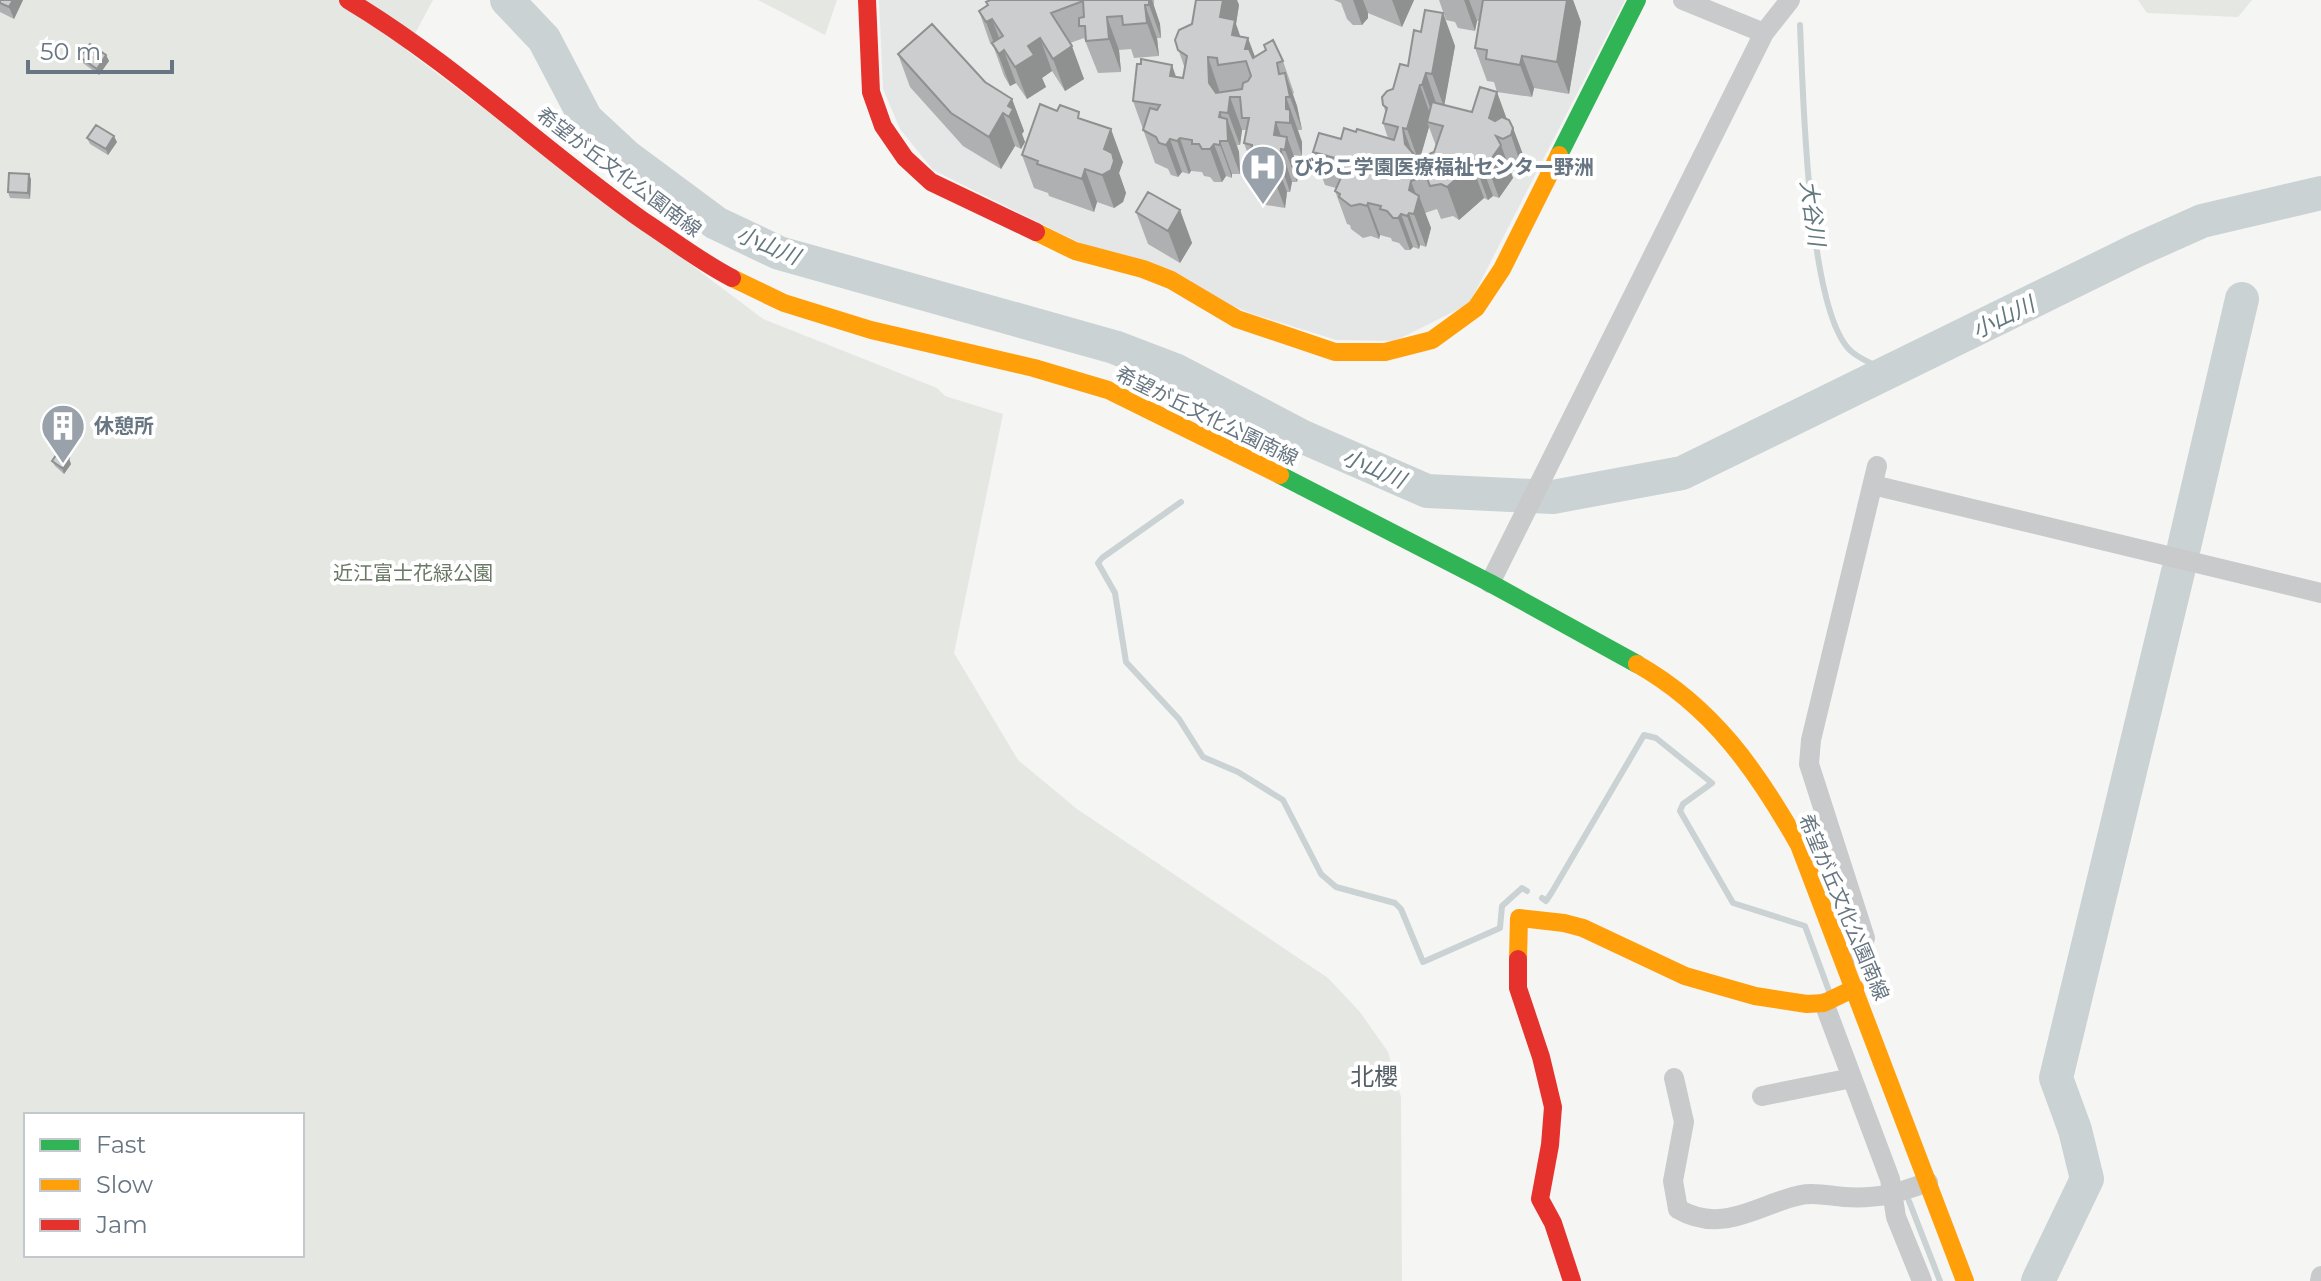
<svg xmlns="http://www.w3.org/2000/svg" width="2321" height="1281" viewBox="0 0 2321 1281" font-family="Montserrat,'Noto Sans JP',sans-serif">
<style>
.built{fill:#e5e6e6}
.green{fill:#e4e7e2;fill-rule:evenodd}
.lines{fill:none;stroke-linecap:round;stroke-linejoin:round}
.stream{stroke:#cad2d4;stroke-width:6}
.river{stroke:#cad2d4;stroke-width:34}
.street{stroke:#c9cacb;stroke-width:20}
.fast{stroke:#30b455;stroke-width:18}
.slow{stroke:#ff9f0a;stroke-width:18}
.jam{stroke:#e5322d;stroke-width:18}
.wall{fill:#afb0b1;fill-rule:evenodd}
.shaded-wall{fill:#8f9090}
.building{fill:#cccdce;stroke:#8f9090;stroke-width:2;fill-rule:evenodd}
.labels{text-anchor:middle;stroke-width:8;stroke-linejoin:round;paint-order:stroke}
.poi-label{font-size:20px;font-weight:bold;fill:#677682;stroke:#fff;text-anchor:start}
.street-label{font-size:20px;fill:#677682;stroke:#fff}
.park-label{font-size:20px;fill:#6a7965;stroke:#fff}
.water-label{font-size:22px;font-style:italic;fill:#63777e;stroke:#fff}
.quarter-label{font-size:24px;fill:#545f67;stroke:#fff}
</style>
<rect width="100%" height="100%" fill="#f5f5f4"/>
<path class="built" d="M879 0H1625L1469 304 1395 341 1336 340 1250 313 1078 242 933 170 900 129 883 89Z"/>
<path class="green" d="M0 0H433L406 50 763 319 937 388 945 396 1003 414 954 653 1018 760 1077 809 1328 978 1360 1012 1388 1052 1401 1097 1402 1281H0ZM26 1115H302V1255H26Z
M758 0H837L825 35Z
M2138 0H2252L2238 17 2147 13Z"/>
<g class="lines">
<path class="stream" d="M1800 25C1803 87 1807 315 1852 352 1863 361 1878 366 1890 373
M1181 502 1102 558 1098 563 1115 593 1126 662 1179 719 1203 757 1238 772 1283 800 1321 874 1336 887 1395 903 1401 909 1423 962 1500 928 1502 906 1522 888 1527 891
M1542 898 1546 901 1552 892 1644 735 1656 738 1712 783 1683 804 1680 811 1733 903 1805 926 1829 991
M1909 1201 1940 1281"/>
<path class="river" d="M507 0 544 39 586 119 627 157 716 223 779 253 1114 347 1177 371 1301 436 1427 491 1553 497 1682 473 2137 250 2202 221 2321 193
M2184 547 2242 299
M2038 1281 2087 1179 2075 1130 2056 1078 2178 572"/>
<path class="street" d="M1683 0 1764 33
M1873 485 2321 593
M1490 583 1764 33 1790 0
M1844 959 1861 951 1865 938 1809 764 1811 740 1877 466
M1824 1003 1890 1179 1896 1217 1922 1281
M1674 1078 1684 1122 1673 1181 1678 1209C1723 1235 1758 1204 1801 1195 1814 1192 1831 1196 1844 1197 1879 1199 1896 1194 1928 1182
M1762 1096 1852 1078
M2320 1281 2321 1276"/>
<path class="fast" d="M1559 155 1637 0
M1280 475 1490 583 1637 664"/>
<path class="slow" d="M1036 232 1075 251 1143 269 1171 280 1237 319 1335 352H1385L1432 340 1476 308 1502 269 1559 155
M732 278 784 303 871 330 1034 368 1108 390 1280 475
M1637 664C1713 707 1757 771 1799 845L1965 1281
M1518 959 1519 918 1564 923 1583 928 1685 976 1755 996 1807 1004 1824 1003 1855 988"/>
<path class="jam" d="M348 0C455 64 544 151 645 222 674 241 701 262 732 278
M867 0 871 92 883 126 905 158 931 182 1036 232
M1518 959V988L1541 1057 1553 1107 1550 1145 1540 1199 1553 1223 1572 1281"/>
</g>
<path class="wall" d="M0 0H23L14 19 0 12Z
M988 0H1154V6L1160 24 1161 38H1157L1159 56 1134 58 1131 49 1119 50 1121 72 1098 73 1084 38 1070 43 1084 79 1065 91 1052 71 1042 78 1046 87 1027 99 1016 83 1010 86 1004 76 994 48 990 43 979 11 988 5Z
M1196 0H1237L1239 5 1236 24 1240 36 1255 57 1283 61 1294 93 1293 94 1297 106 1302 130H1298L1302 142V156L1293 155 1299 170 1297 182H1292L1290 192H1287L1285 208 1260 204 1248 171 1250 160 1244 143 1246 130H1242L1240 145H1237L1239 152 1240 174H1232V178L1226 176 1222 182H1214L1210 177 1204 176 1202 172 1191 171 1189 174 1182 172 1178 177 1171 175 1168 169 1155 163 1133 101 1176 77 1183 78 1185 69 1175 40 1192 24Z
M1334 0H1414L1402 27 1368 13V18L1362 25H1353L1347 19 1341 3Z
M1439 0H1573L1581 22 1569 94 1534 88 1532 97 1497 92 1494 82 1487 81 1475 48 1480 21H1477L1475 31 1458 28 1455 22 1446 20Z
M1443 13 1455 46 1444 105 1472 112 1513 128 1525 160 1522 168 1515 172 1510 170 1513 178 1499 198 1493 196 1488 200 1484 198 1459 220 1453 216 1441 219 1437 209 1425 213 1431 228 1426 247 1420 245 1419 249 1413 247 1410 250H1405L1399 243 1392 241 1391 238 1380 235 1379 239 1371 236 1363 238 1351 229 1350 225 1347 224 1335 191 1336 188 1325 185 1313 152 1356 132 1388 138 1383 123 1386 113 1383 105 1408 66 1421 32ZM1429 127 1436 146 1434 152 1420 158Z
M898 54 985 82 1012 99 1024 131 1022 134 1025 142 1021 149 1015 146 1001 169 963 146 910 87Z
M106 55 109 61 99 75 83 63 80 57Z
M1082 119 1123 162 1119 173 1126 193 1123 202 1114 208 1097 202 1094 212 1049 196 1048 193 1034 188 1022 155Z
M87 138 117 142 108 155 90 144Z
M31 179 30 199 10 198 8 192Z
M1180 210 1192 243 1180 263 1148 244 1136 212Z
M52 461 71 464 64 474 55 466Z"/>
<path class="shaded-wall" d="M13 0H23L14 19 9 7Z
M1149 0H1152L1160 24 1161 38 1149 5Z
M1223 0H1237L1239 5 1236 24 1246 53 1220 17Z
M1353 0H1363L1368 13V18L1362 25Z
M1392 0H1414L1402 27Z
M1464 0H1469L1477 21 1475 31Z
M1567 0H1573L1581 22 1569 94 1557 62Z
M1145 5 1157 38 1159 56 1147 23Z
M1443 13 1455 46 1444 107 1432 74Z
M1107 17 1119 50 1121 72 1109 39Z
M992 19 1016 83 1010 86 986 22Z
M1040 38 1052 71 1042 78 1046 87 1027 99 1015 67 1028 46Z
M1248 38 1260 70 1245 49Z
M1072 46 1084 79 1065 91 1053 59Z
M106 55 109 61 99 75 97 69Z
M1522 56 1534 88 1532 97 1520 65Z
M1208 57 1219 90 1221 112 1209 83Z
M1172 65 1183 97 1170 76Z
M1285 73 1297 106 1302 130 1290 97Z
M1426 73 1437 106 1434 118 1422 85Z
M1420 85 1431 117 1427 122 1429 127 1419 162 1407 129Z
M1497 92 1509 125 1489 118Z
M1230 97 1242 130 1240 145 1228 113Z
M1286 97 1302 142V156L1286 109Z
M1012 99 1024 131 1022 134 1025 142 1021 149 1009 117 1008 106Z
M1220 112 1228 134 1227 119 1239 152 1240 174 1219 117Z
M1003 113 1015 146 1001 169 989 137Z
M1276 122 1285 147 1287 137 1299 170 1297 182 1285 150 1281 149 1292 182 1290 192 1279 160 1274 135Z
M1403 128 1415 160 1405 144Z
M1513 128 1525 160 1522 168 1511 135Z
M1111 129 1123 162 1119 173 1126 193 1123 202 1114 208 1102 175 1104 149Z
M114 136 117 142 108 155 106 149Z
M1180 138 1191 171 1189 174 1177 141Z
M1170 139 1182 172 1178 177 1166 145Z
M1220 141 1232 174V178L1220 145Z
M1214 144 1226 176 1222 182 1210 149Z
M1501 145 1513 178 1499 198 1487 165Z
M1275 159 1287 192 1285 208 1273 176Z
M1481 164 1493 196 1488 200 1476 168Z
M1472 165 1484 198 1459 220 1447 187Z
M1085 169 1097 202 1094 212 1082 179Z
M29 174 31 179 30 199 28 193Z
M1411 181 1418 200 1419 196 1431 228 1426 247 1414 214 1409 190Z
M1368 203 1380 235 1379 239 1367 206Z
M1180 210 1192 243 1180 263 1168 231Z
M1409 213 1420 245 1419 249 1407 216Z
M1401 214 1413 247 1410 250 1398 218Z
M69 458 71 464 64 474 62 468Z"/>
<path class="building" d="M0 0H13L9 7 0 3Z
M990 0H1149V5H1145L1147 23 1123 25 1122 16 1107 17 1109 39 1086 41 1085 26H1079V18L1084 17 1083 1 1051 13 1072 46 1053 59 1040 38 1028 46 1034 55 1015 67 1004 50 999 54 992 43 1003 36 992 19 986 22 979 11 988 5 986 2Z
M1196 0H1223L1220 17 1235 20 1232 35 1248 38 1245 49H1249L1253 58 1266 50 1264 45 1273 40 1283 61 1277 63 1279 74 1285 73 1290 97H1286V109L1290 110V123L1276 122 1274 135 1287 137 1285 150 1281 149 1279 160 1275 159 1273 176 1248 171 1252 145 1244 143 1249 118H1242L1240 97H1230L1228 113 1220 112 1219 117 1227 119 1228 141H1220V145L1214 144 1210 149H1202L1199 144H1192V140L1180 138 1177 141 1170 139 1166 145 1159 143 1156 137 1143 130 1150 108 1157 110 1160 105 1133 101 1137 64H1141V59L1172 65 1170 76 1183 78 1187 56 1178 50 1175 40 1179 30 1192 24ZM1208 57 1217 58 1218 65 1246 61 1251 76 1248 81 1243 83 1242 89 1216 93 1209 83Z
M1483 0H1567L1557 62 1522 56 1520 65 1486 59 1487 50 1475 48Z
M1425 10 1443 13 1432 74 1426 73 1422 85H1420L1407 129 1403 128 1405 144 1418 159 1434 152 1443 126 1427 122 1432 102 1472 112 1480 87 1497 92 1489 118 1495 121 1502 117 1509 120 1513 128 1511 135 1503 139 1496 136 1501 145 1487 165 1481 164 1476 168 1472 165 1447 187 1441 184 1430 186 1426 176 1411 181 1409 190 1419 196 1414 214 1409 213 1407 216 1401 214 1398 218H1393L1387 211 1380 209 1381 206 1368 203 1367 206 1360 204 1351 206 1339 197 1340 194 1335 191 1343 173 1338 171 1342 160 1313 152 1319 133 1341 139 1344 128 1356 132 1357 129 1394 140 1398 127 1383 123 1387 108 1383 105 1382 97 1387 91 1393 89 1400 64 1408 66 1414 30 1421 32Z
M932 24 985 82 1012 99 1008 106 1013 109 1009 117 1003 113 989 137 951 113 898 54Z
M90 44 106 55 97 69 80 57Z
M1040 104 1057 111 1060 105 1079 112 1078 118 1111 129 1104 149 1112 153 1114 161 1111 170 1102 175 1085 169 1082 179 1037 164 1038 161 1022 155Z
M96 125 114 136 106 149 87 138Z
M9 173 29 174 28 193 8 192Z
M1148 192 1180 210 1168 231 1136 212Z
M59 451 69 458 62 468 52 461Z"/>
<defs>
<g id="hospital-pin" transform="scale(2.3)"><path d="M0 17L-7.5 6A9.5 9.5 0 1 1 7.5 6Z" fill="#99a2aa" stroke="#fff"/><path d="M-5-5h3v3.5h4V-5h3V5h-3V1.5h-4V5h-3Z" fill="#fff"/></g>
<g id="building-pin" transform="scale(2.3)"><path d="M0 17L-7.5 6A9.5 9.5 0 1 1 7.5 6Z" fill="#99a2aa" stroke="#fff"/><path d="M-4-6H4V6H1V3H-1V6H-4ZM-2.5-4.3h1.7v1.8h-1.7ZM.8-4.3h1.7v1.8H.8ZM-2.5-1h1.7V.8h-1.7ZM.8-1h1.7V.8H.8Z" fill="#fff"/></g>
</defs>
<g fill-rule="evenodd">
<use href="#hospital-pin" x="1263" y="167"/>
<use href="#building-pin" x="63" y="426"/>
</g>
<g class="labels">
<g class="poi-label">
<text x="1294" y="174">びわこ学園医療福祉センター野洲</text>
<text x="94" y="433">休憩所</text>
</g>
<g class="street-label">
<text transform="translate(619 172) rotate(37)" y="7">希望が丘文化公園南線</text>
<text transform="translate(1207 416) rotate(26)" y="7">希望が丘文化公園南線</text>
<text transform="translate(1844 907) rotate(67)" y="7">希望が丘文化公園南線</text>
</g>
<g class="park-label">
<text x="413" y="580">近江富士花緑公園</text>
</g>
<g class="water-label">
<text transform="translate(1813 213) rotate(82)" y="8">大谷川</text>
<text transform="translate(768 245) rotate(22)" y="8">小山川</text>
<text transform="translate(2003 317) rotate(-26)" y="8">小山川</text>
<text transform="translate(1374 468) rotate(23)" y="8">小山川</text>
</g>
<g class="quarter-label">
<text x="1374" y="1085">北櫻</text>
</g>
</g>
<rect x="24" y="1113" width="280" height="144" fill="#ffffff" stroke="#c2c8cd" stroke-width="2"/>
<rect x="40" y="1139" width="40" height="12" fill="#30b455" stroke="#c2c8cd" stroke-width="2"/>
<text x="96" y="1153" font-size="24" fill="#677682">Fast</text>
<rect x="40" y="1179" width="40" height="12" fill="#ff9f0a" stroke="#c2c8cd" stroke-width="2"/>
<text x="96" y="1193" font-size="24" fill="#677682">Slow</text>
<rect x="40" y="1219" width="40" height="12" fill="#e5322d" stroke="#c2c8cd" stroke-width="2"/>
<text x="96" y="1233" font-size="24" fill="#677682">Jam</text>
<path d="M28 60v12h144v-12" fill="none" stroke="#677682" stroke-width="4"/>
<text x="40" y="60" font-size="24" fill="#677682" stroke="#ffffff" stroke-width="6" paint-order="stroke">50 m</text>
</svg>
